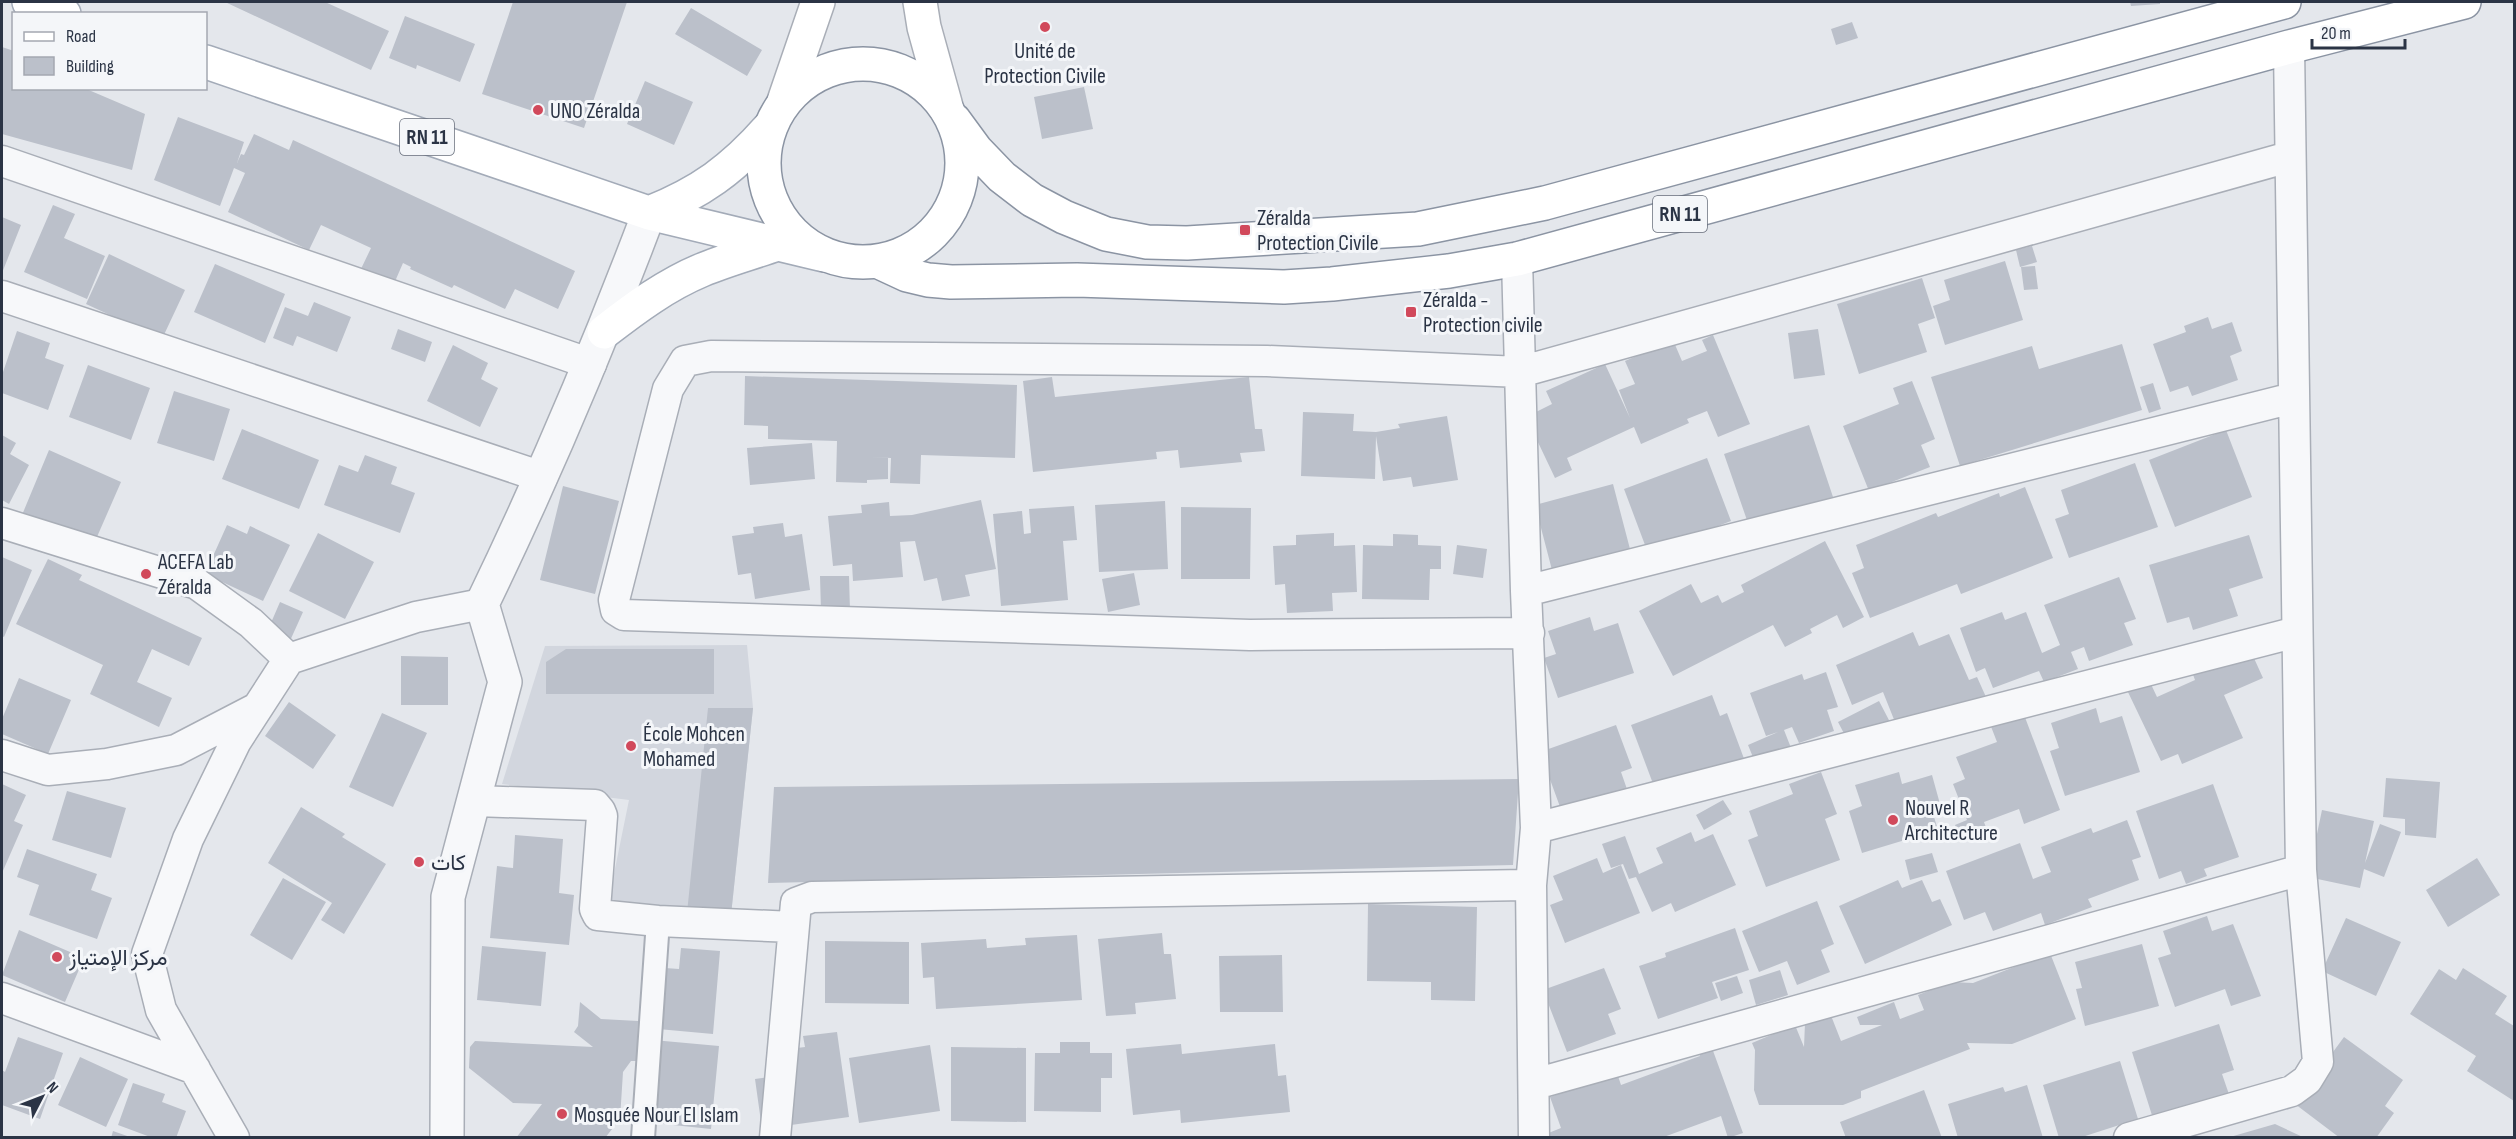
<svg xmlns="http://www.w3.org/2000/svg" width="2516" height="1139" viewBox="0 0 2516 1139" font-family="'Sofia Sans Condensed',Vazirmatn,sans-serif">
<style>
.built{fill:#d2d6de}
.building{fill:#bbc0ca}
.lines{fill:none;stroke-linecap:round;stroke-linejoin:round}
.pedestrian-casing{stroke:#a9aeb7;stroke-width:26}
.minor-casing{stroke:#a9aeb7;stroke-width:33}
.tertiary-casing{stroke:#a9aeb7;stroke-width:36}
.secondary-casing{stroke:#a9aeb7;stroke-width:36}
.primary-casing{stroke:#a3abb8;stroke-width:36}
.trunk-casing{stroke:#8b94a3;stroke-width:36}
.pedestrian{stroke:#f7f8fa;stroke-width:22}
.minor{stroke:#f7f8fa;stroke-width:30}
.tertiary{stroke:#f7f8fa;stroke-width:33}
.secondary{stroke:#fff;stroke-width:33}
.primary{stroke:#fff;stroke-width:33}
.trunk{stroke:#fff;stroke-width:33}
.poi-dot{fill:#d1495b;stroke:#f4f6f9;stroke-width:2}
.labels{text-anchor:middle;stroke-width:6;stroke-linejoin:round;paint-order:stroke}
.shield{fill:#f4f6f9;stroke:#676e7b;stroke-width:1.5}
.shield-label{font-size:21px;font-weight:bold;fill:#2b3445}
.poi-label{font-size:22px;fill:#2b3445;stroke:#f4f6f9;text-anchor:start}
</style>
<rect width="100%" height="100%" fill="#e4e7ec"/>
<path class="built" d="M747 645 753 708 731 915 607 908 629 800 502 784 545 646Z"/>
<path class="building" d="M225 2H325L389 31 371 70Z
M513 2H627L584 128 482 94Z
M2130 2H2160V4L2131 6Z
M691 8 762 50 747 76 675 34Z
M405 16 475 44 460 82 417 65 416 69 389 58Z
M1852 22 1858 38 1836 45 1831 29Z
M2 47 14 51V88H84L145 114 132 170 2 134Z
M645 81 693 102 674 145 627 124Z
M1084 87 1093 129 1042 139 1034 97Z
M178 117 244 142 237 163 241 154 244 155 254 134 289 150 293 140 575 271 558 309 515 289 505 309 454 285 452 288 410 269 411 267 403 263 393 286 360 271 371 248 321 225 309 250 228 212 245 173 234 168 220 206 154 180Z
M53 205 75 214 64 238 105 256 87 299 24 272Z
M2 217 21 225 2 273Z
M2032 246 2037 262 2020 267 2016 250Z
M109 254 185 290 162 339 86 304Z
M2005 261 2023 320 1945 345 1933 306 1950 300 1944 280Z
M215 264 285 294 265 343 194 312Z
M2035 266 2038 289 2024 290 2021 267Z
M1922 278 1935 318 1918 324 1927 352 1859 374 1837 304Z
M314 302 351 317 337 352 297 336 293 346 273 338 285 307 308 316Z
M2208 317 2212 329 2232 322 2242 351 2230 356 2238 380 2192 396 2188 386 2170 392 2153 344 2186 332 2184 326Z
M398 329 432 342 425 362 391 349Z
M1818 329 1825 375 1794 379 1788 333Z
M17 331 50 343 45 358 64 365 48 410 2 393V375Z
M1713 335 1750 424 1718 437 1707 411 1687 419 1689 423 1641 444 1634 427 1567 458 1572 470 1555 478 1526 417 1552 404 1546 391 1605 364 1630 418 1619 390 1635 384 1625 361 1673 340 1682 361 1707 351 1702 340Z
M2122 344 2142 410 1960 466 1931 377 2032 346 2039 369Z
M453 345 488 363 481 379 498 388 480 427 427 401Z
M88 365 150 388 131 440 69 417Z
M745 376 1017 385 1015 458 921 455 920 484 890 483 891 458 868 457 888 458V479L867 480V483L836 482 837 441 768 439V426L744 425Z
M1052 377 1055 397 1249 377 1255 429H1262L1265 451 1240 453 1242 462 1180 468 1178 450 1156 452 1157 459 1033 472 1023 381Z
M1912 381 1935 439 1921 445 1930 467 1869 491 1843 426 1899 404 1893 388Z
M2153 383 2161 409 2149 413 2140 387Z
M174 391 230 409 214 461 157 443Z
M1303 412 1354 414 1353 431 1376 432 1400 428 1398 424 1447 416 1458 480 1413 487 1411 477 1383 481 1376 436 1375 479 1301 476Z
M1809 425 1833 497 1749 526 1724 454Z
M242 429 319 460 299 509 222 479Z
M2226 430 2252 497 2175 527 2149 460Z
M2 435 16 443 10 454 29 465 9 504 2 500Z
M812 443 815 479 750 485 747 448Z
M49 450 121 482 93 546 22 515Z
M365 455 397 467 391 484 415 493 400 533 324 505 339 465 358 472Z
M1707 458 1731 521 1648 553 1624 489Z
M2135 463 2158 527 2069 558 2055 519 2069 514 2061 490Z
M1613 484 1630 549 1552 570 1535 505Z
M563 486 619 501 595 594 540 580Z
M2025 487 2053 558 1961 594 1957 584 1870 618 1852 573 1864 568 1856 545 1936 513 1938 517 1999 493 2000 497Z
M981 500 996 569 965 575 970 596 942 601 937 578 924 581 915 541 900 542 903 577 853 581 852 564 833 566 828 516 862 513 861 505 889 502 890 516 912 515Z
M1165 501 1168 569 1099 572 1095 505Z
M1074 506 1077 540 1063 541 1068 600 1001 606 993 514 1022 511 1024 534 1031 533 1029 509Z
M1181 507 1251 508 1250 579H1181Z
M783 523 785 537 802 534 810 590 755 599 751 573 738 575 732 536 754 533 753 527Z
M227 525 247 534 250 526 290 545 263 601 205 574Z
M318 533 374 562 345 619 289 591Z
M1334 533V546L1355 545 1357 592 1332 593 1333 611 1287 613 1285 584 1275 585 1273 546 1296 545V535Z
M1393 534 1418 535V545L1441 546V569H1430L1429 600 1362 599 1363 545 1393 546Z
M2249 535 2263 578 2229 589 2238 616 2193 630 2189 617 2167 623 2149 565Z
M1825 541 1864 617 1843 628 1837 615 1810 629 1812 633 1785 647 1773 625 1673 676 1639 611 1691 584 1701 603 1718 595 1722 603 1744 592 1741 585Z
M1457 545 1487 549 1483 578 1453 574Z
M2 557 32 570 4 637 2 636Z
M48 559 82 575 79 580 202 638 189 666 152 649 137 682 172 698 159 727 90 694 103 665 16 624Z
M1134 573 1140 605 1108 612 1102 579Z
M820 576H849L850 611H821Z
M2119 577 2136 619 2124 623 2133 645 2089 661 2084 647 2071 652 2078 669 2044 682 2039 671 1993 688 1985 668 1976 672 1960 628 2002 612 2005 620 2026 612 2042 653 2060 645 2044 605Z
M280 602 303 612 289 643 267 632Z
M1590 617 1594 631 1618 623 1634 673 1558 698 1544 658 1556 654 1548 631Z
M1913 632 1919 646 1949 634 1969 680 1977 677 1986 697 1954 710 1952 704 1897 727 1883 692 1852 705 1836 665Z
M2248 645 2263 678 2224 695 2243 738 2182 764 2178 754 2161 761 2127 690 2149 680 2157 697 2195 680 2191 669Z
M566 649H714V694H546V662Z
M401 656 448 657V705H401Z
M1826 672 1838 707 1827 710 1834 731 1799 743 1792 727 1784 730 1793 753 1757 767 1748 745 1778 732 1766 736 1750 693 1802 674 1804 680Z
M19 678 71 700 48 754 2 734V719Z
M1712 695 1720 716 1727 713 1746 764 1658 797 1631 725Z
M1879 701 1891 724 1850 745 1838 722Z
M289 702 336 735 313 769 265 736Z
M708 708H753L731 915 687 913Z
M2096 708 2100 723 2122 716 2140 772 2065 796 2050 751 2059 748 2051 723Z
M2023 712 2060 810 2024 824 2019 809 1984 822 1988 833 1962 843 1955 825 1967 820 1953 784 1965 779 1956 757 1997 742 1990 724Z
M382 713 427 733 393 807 349 787Z
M1616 725 1632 768 1621 772 1628 792 1563 815 1540 752Z
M1821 772 1837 814 1825 819 1840 860 1766 887 1748 840 1758 836 1749 811 1793 794 1789 784Z
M1899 772 1902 784 1932 775 1940 804 1931 807 1938 830 1862 853 1849 811 1862 806 1855 785Z
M2386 778 2440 782 2436 838 2405 835V819L2383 817Z
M1519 779 1513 865 768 883 774 787Z
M2 784 26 795 14 821 23 825 2 873Z
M2213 784 2239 857 2204 869 2207 876 2186 884 2181 871 2159 879 2136 811Z
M67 791 126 808 111 858 52 840Z
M1723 800 1732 814 1704 830 1696 815Z
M301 807 345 834 342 837 386 864 344 934 321 920 332 903 268 863Z
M2322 810 2374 821 2365 863 2380 824 2401 832 2384 877 2364 869 2360 888 2308 877Z
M2127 820 2141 857 2132 860 2139 880 2088 899 2092 907 2045 925 2041 913 1993 931 1985 912 1964 920 1946 871 2020 843 2033 879 2051 872 2041 847 2091 828 2093 833Z
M1691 832 1695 842 1713 834 1736 885 1675 912 1671 903 1652 912 1636 877 1629 879 1623 864 1611 868 1602 844 1625 836 1639 874 1663 863 1656 848Z
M515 835 563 839 559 893 574 895 569 945 490 938 497 866 513 868Z
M27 849 97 874 91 890 112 898 97 939 29 915 39 885 17 877Z
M1932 853 1938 872 1910 880 1905 860Z
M1597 858 1603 873 1621 865 1640 913 1565 943 1550 905 1563 900 1553 876Z
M2477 858 2500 895 2448 927 2426 890Z
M283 878 326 902 292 960 250 935Z
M1898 880 1902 888 1922 880 1932 902 1940 899 1952 925 1865 964 1839 906Z
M1817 901 1834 944 1821 950 1830 972 1797 985 1787 961 1759 972 1742 931Z
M1368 904 1477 907 1475 1001 1431 1000V982L1367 981Z
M2207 916 2212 931 2233 924 2261 996 2231 1006 2225 989 2175 1007 2158 958 2171 954 2163 931Z
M2346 918 2401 942 2376 996 2322 971Z
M1735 928 1749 970 1712 982 1718 998 1658 1019 1639 966 1666 957 1665 953Z
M19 930 84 958 65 1002 2 975Z
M1162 933 1164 954H1171L1176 999 1135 1003 1136 1014 1106 1016 1098 939Z
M1077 935 1082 1000 936 1009 934 977 923 978 921 943 986 939 987 948 1026 945 1025 938Z
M825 941 909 942V1004L825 1003Z
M2142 944 2159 1006 2085 1026 2076 989 2082 988 2075 962Z
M482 946 546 952 541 1006 477 1000Z
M681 948 720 951 713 1034 647 1028 651 967 679 969Z
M2050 953 2076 1019 2012 1044 1967 1043 1970 1049 1861 1091V1098L1843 1105H1759L1754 1090 1755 1050 1752 1043 1795 1025 1804 1047 1805 1023 1830 1013 1841 1041 1882 1025H1860L1857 1017 1894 1002 1900 1019 1924 1010 1918 995 1951 982 1973 983Z
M1282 955 1283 1012H1220L1219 956Z
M1604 968 1621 1009 1608 1014 1616 1034 1567 1052 1543 990Z
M2463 968 2507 996 2495 1014 2514 1026V1101L2467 1071 2476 1056 2410 1014 2439 969 2456 980Z
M1780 970 1788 995 1756 1005 1749 980Z
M1737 976 1743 993 1721 1001 1715 983Z
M580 1002 601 1019 638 1021 637 1061H631L623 1072 620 1119 605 1138H516L542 1104 513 1103 469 1068 470 1047 475 1041 593 1047 574 1032 578 1026Z
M2219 1024 2234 1070 2222 1074 2232 1103 2156 1128 2132 1052Z
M837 1032 849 1117 762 1129 755 1079 770 1077 766 1052 805 1047 803 1036Z
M18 1037 63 1053 40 1119 2 1105V1070L5 1072Z
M2344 1037 2403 1080 2385 1106 2394 1113 2376 1138H2340L2295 1104Z
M642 1039 719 1046 711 1129 635 1121Z
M1060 1042H1090V1053H1112V1078H1101V1112L1034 1111 1035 1053H1060Z
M1181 1044 1182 1054 1275 1044 1278 1076 1286 1075 1290 1112 1181 1123 1180 1110 1133 1115 1126 1049Z
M930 1045 940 1111 859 1123 849 1058Z
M951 1047 1026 1048V1122L951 1121Z
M1712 1048 1743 1133 1728 1138 1721 1116 1661 1138H1547L1546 1134 1561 1128 1550 1097 1617 1073 1621 1085 1700 1056 1699 1053Z
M80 1057 128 1079 106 1127 58 1105Z
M2120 1061 2138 1119 2079 1138H2059L2043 1085Z
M133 1083 165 1094 162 1102 186 1111 176 1138H153L118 1125Z
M2027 1085 2043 1138H1958L1948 1104 2003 1087 2005 1092Z
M1924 1090 1942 1138H1846L1840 1122Z
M2275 1124 2305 1138H2230V1137Z
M113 1131 130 1137V1138H111Z"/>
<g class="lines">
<g class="pedestrian-casing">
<path id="pedestrian" d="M643 1138 658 921"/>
</g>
<g class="minor-casing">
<path id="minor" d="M2 161 591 364
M1517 259 1526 591 1536 828 1531 885 1534 1138
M2 296 542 477
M2 523 197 584 251 623 289 659
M1526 591 2293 398
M1529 633 1250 635 624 615 616 610 614 600 668 389 685 361 711 356 1267 361 1520 372 2289 157
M2 755 48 770 107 764 176 750 255 709
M475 801 595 805 600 811 602 816 595 909 598 915 658 921 793 927
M1536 828 2297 632
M2 998 195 1069
M1535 1084 2301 870
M234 1138 161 1010 147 954 188 839 236 741 289 659 416 617 482 604
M775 1138 796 903 812 897 1531 885
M2129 1138 2292 1091 2307 1080 2318 1062 2301 870 2289 47"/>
</g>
<g class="tertiary-casing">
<path id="tertiary" d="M447 1138 448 897 505 682 482 604C544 476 599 346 649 213"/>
</g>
<g class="secondary-casing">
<path id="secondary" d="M920 2 924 27 947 110
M784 101 818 2"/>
</g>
<g class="primary-casing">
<path id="primary" d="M29 2 64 14
M206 62 649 213 824 255
M649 213C700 193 733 169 769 128
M604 332C635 308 666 285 702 270 726 260 752 253 777 244"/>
</g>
<g class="trunk-casing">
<path id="trunk" d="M764 163a99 99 0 1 1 198 0a99 99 0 1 1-198 0Z
M954 120 976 150 1002 177 1032 200 1064 217 1106 234 1147 242 1187 243 1418 229 1545 203 2284 2
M879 262 907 275 928 280 951 282 1077 280 1284 287 1332 284 1449 271 1517 259 2289 47 2464 2"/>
</g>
<use href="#pedestrian" class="pedestrian"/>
<use href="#minor" class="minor"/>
<use href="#tertiary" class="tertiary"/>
<use href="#secondary" class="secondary"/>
<use href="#primary" class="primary"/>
<use href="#trunk" class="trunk"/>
</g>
<g class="poi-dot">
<circle cx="1045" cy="27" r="6"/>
<circle cx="538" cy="110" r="6"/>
<rect x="1239" y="224" width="12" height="12" rx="3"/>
<rect x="1405" y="306" width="12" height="12" rx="3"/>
<circle cx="146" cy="574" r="6"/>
<circle cx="631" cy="746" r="6"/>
<circle cx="1893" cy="820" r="6"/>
<circle cx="419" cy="862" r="6"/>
<circle cx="57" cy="957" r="6"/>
<circle cx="562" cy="1114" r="6"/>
</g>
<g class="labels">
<g class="shield">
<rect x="400" y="119" width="54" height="36" rx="4.5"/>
<rect x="1653" y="196" width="54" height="36" rx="4.5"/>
</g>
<g class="shield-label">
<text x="427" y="144">RN 11</text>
<text x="1680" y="221">RN 11</text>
</g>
<g class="poi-label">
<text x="1045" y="58" text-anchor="middle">Unité de<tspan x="1045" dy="25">Protection Civile</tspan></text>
<text x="550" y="118">UNO Zéralda</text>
<text x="1257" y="225">Zéralda<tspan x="1257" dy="25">Protection Civile</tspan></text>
<text x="1423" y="307">Zéralda -<tspan x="1423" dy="25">Protection civile</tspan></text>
<text x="158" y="569">ACEFA Lab<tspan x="158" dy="25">Zéralda</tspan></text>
<text x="643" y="741">École Mohcen<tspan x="643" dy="25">Mohamed</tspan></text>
<text x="1905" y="815">Nouvel R<tspan x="1905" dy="25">Architecture</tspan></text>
<text x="431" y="870">كات</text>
<text x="69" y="965">مركز الإمتياز</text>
<text x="574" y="1122">Mosquée Nour El Islam</text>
</g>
</g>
<rect width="2516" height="1139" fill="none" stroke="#2b3445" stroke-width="6"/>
<rect x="12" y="12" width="195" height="78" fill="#f4f6f9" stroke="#a4a8b1" stroke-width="1.5"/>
<rect x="24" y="32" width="30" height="9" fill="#ffffff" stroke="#a4a8b1" stroke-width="1.5"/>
<text x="66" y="42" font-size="18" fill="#2b3445">Road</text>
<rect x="24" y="57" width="30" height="18" fill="#bbc0ca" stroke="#a4a8b1" stroke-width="1.5"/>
<text x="66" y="72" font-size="18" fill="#2b3445">Building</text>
<g transform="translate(42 1097) rotate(48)" stroke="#f4f6f9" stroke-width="4.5" paint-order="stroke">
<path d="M0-4.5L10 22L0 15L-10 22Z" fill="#2b3445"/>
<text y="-9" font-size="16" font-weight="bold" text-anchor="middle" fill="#2b3445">N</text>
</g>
<path d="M2312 39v9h93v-9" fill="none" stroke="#2b3445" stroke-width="3"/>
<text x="2321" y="39" font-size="18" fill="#2b3445" stroke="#f4f6f9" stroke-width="4.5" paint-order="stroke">20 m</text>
</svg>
